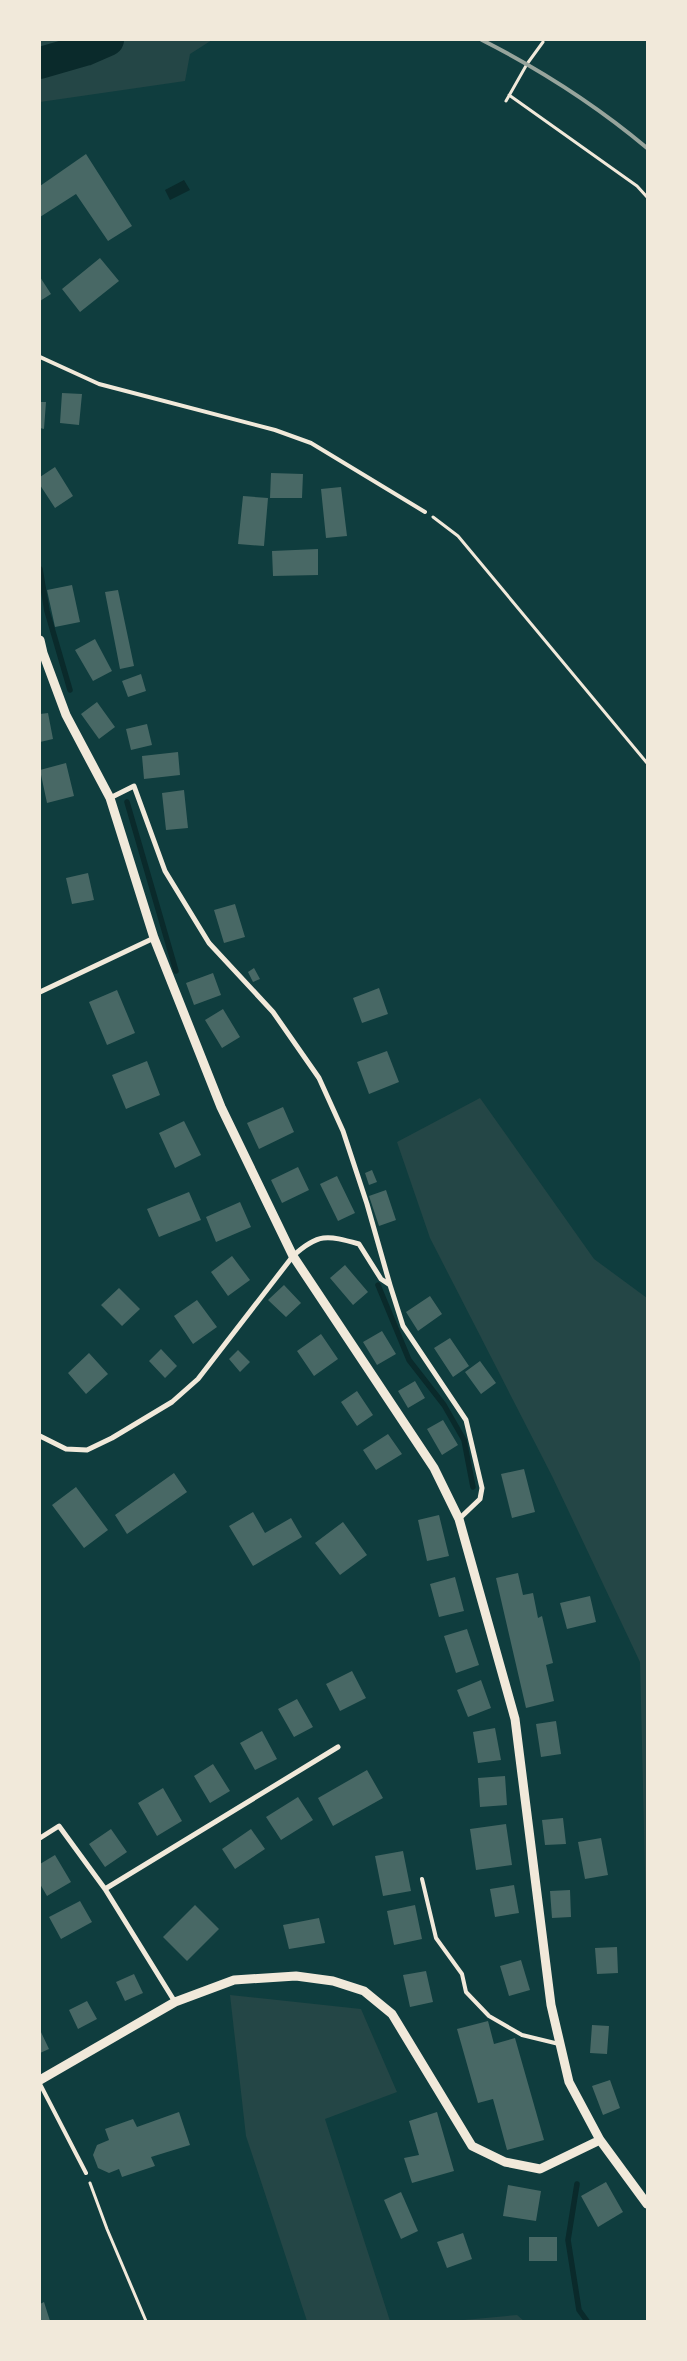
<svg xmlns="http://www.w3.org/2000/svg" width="687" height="2361" viewBox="0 0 687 2361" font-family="Quicksand,sans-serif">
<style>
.green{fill:#244646}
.water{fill:#0a2a2b}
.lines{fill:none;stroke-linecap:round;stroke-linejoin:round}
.stream{stroke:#0a2a2b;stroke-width:5.5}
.river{stroke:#0a2a2b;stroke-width:32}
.building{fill:#486865}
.path{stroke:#f1e9da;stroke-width:3}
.service{stroke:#f1e9da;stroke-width:4}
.minor{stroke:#f1e9da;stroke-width:5}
.tertiary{stroke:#f1e9da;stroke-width:9}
.rail{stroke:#97a49c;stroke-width:4}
</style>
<rect width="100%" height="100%" fill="#0f3d3e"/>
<path class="green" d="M40 40H212L190 54 185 81 40 102Z
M480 1098 594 1259 647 1298V1954L640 1662 552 1476 430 1238 397 1142Z
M230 1995 361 2009 397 2092 325 2119 390 2321H307L246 2136Z
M517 2315 524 2321H453Z"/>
<path class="water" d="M184 180 190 190 170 200 165 190Z"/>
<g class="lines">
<path class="stream" d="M40 569 47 611 70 690
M127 802 176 971
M378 1285 409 1360 444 1405 464 1440 473 1487
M577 2184 568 2240 579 2310 587 2321"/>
<path class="river" d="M40 63 85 50 108 40"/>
</g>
<path class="building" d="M86 154 132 226 108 241 76 194 40 217V186Z
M100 258 119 281 80 312 62 289Z
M40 277 51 294 40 301Z
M62 393 82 394 79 425 60 423Z
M40 402H46L44 429 40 428Z
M55 467 73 496 55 508 40 485V477Z
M271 473 303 474 302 498H270Z
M341 487 347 536 326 538 321 489Z
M243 496 268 498 264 546 238 544Z
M318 549V575L273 576 272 551Z
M72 585 80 622 55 627 47 590Z
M118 590 134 666 120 669 105 592Z
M95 639 112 671 93 681 75 650Z
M141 674 146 691 128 697 122 681Z
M97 702 115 727 99 739 81 714Z
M48 713 53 739 40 742V714Z
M147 724 152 745 131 750 126 729Z
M178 752 180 775 144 779 142 756Z
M66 763 74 796 47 803 40 770Z
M184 790 188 828 166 830 162 793Z
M88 873 94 900 72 904 66 878Z
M235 904 245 937 224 943 214 910Z
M254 968 260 979 253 982 248 972Z
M213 973 221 995 194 1005 186 983Z
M379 988 388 1014 362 1023 353 998Z
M117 990 135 1033 107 1045 89 1002Z
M223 1009 240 1037 222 1048 205 1020Z
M387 1051 399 1082 369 1094 357 1062Z
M147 1061 160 1095 126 1109 112 1075Z
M283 1107 294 1132 259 1149 247 1123Z
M184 1121 201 1155 175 1168 159 1133Z
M298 1167 309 1190 282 1203 271 1180Z
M372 1170 377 1182 369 1185 365 1173Z
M337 1176 355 1213 338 1221 320 1184Z
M386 1190 396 1220 379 1226 369 1196Z
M189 1192 201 1220 159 1237 147 1209Z
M240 1202 251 1227 216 1242 206 1217Z
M232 1256 250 1280 228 1296 211 1272Z
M345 1265 368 1292 353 1305 330 1278Z
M284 1285 301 1303 286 1317 268 1300Z
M119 1288 140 1309 122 1326 101 1305Z
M430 1296 442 1314 418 1331 406 1312Z
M197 1300 217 1327 193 1344 174 1316Z
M382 1331 396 1354 377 1365 363 1342Z
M321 1334 338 1359 314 1376 297 1351Z
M450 1338 469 1366 453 1377 434 1348Z
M161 1349 177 1366 165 1378 149 1361Z
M238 1350 250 1362 240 1372 229 1359Z
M89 1353 108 1374 86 1394 68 1373Z
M480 1361 496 1383 481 1394 465 1372Z
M415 1381 425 1398 408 1408 398 1391Z
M357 1391 373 1415 357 1426 341 1402Z
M443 1420 458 1445 442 1455 427 1429Z
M388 1434 402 1454 376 1470 363 1450Z
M524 1469 535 1512 512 1518 501 1474Z
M174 1473 187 1492 127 1534 115 1515Z
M76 1487 108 1530 84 1548 52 1505Z
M253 1512 265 1533 291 1518 302 1537 253 1566 229 1526Z
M439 1515 449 1556 427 1561 418 1520Z
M343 1522 367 1555 340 1575 315 1543Z
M518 1573 523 1595 533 1593 538 1618 542 1616 553 1663 546 1665 554 1701 526 1708 496 1578Z
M455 1577 464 1611 439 1617 430 1584Z
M590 1596 596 1622 567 1629 560 1603Z
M467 1629 479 1665 456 1673 444 1636Z
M352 1671 366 1698 340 1711 326 1684Z
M481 1680 491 1708 468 1717 457 1690Z
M297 1699 313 1727 294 1737 278 1709Z
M556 1721 561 1754 541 1757 536 1724Z
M495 1728 501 1760 478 1763 473 1732Z
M262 1731 277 1759 255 1770 240 1743Z
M213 1764 230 1791 210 1803 194 1776Z
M367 1770 383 1798 333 1826 318 1798Z
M505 1776 507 1805 480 1807 478 1778Z
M163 1788 182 1821 157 1836 138 1803Z
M298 1797 313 1820 281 1840 266 1817Z
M563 1818 566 1844 545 1845 542 1820Z
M506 1824 512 1865 476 1870 470 1829Z
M111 1829 127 1852 105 1867 89 1844Z
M251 1829 265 1849 235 1869 222 1849Z
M601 1838 608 1875 585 1879 578 1842Z
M403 1851 411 1891 383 1896 375 1856Z
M55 1855 71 1882 47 1896 40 1884V1864Z
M514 1885 519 1913 495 1917 490 1889Z
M570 1890 571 1917 552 1918 550 1891Z
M80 1901 92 1922 61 1939 49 1917Z
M195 1905 219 1929 187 1961 163 1937Z
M415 1905 422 1939 394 1945 387 1911Z
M319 1918 325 1943 289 1949 283 1925Z
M617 1947 618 1973 597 1974 595 1948Z
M521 1960 530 1990 509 1996 500 1966Z
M426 1971 433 2002 410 2007 403 1975Z
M134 1974 143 1993 125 2001 116 1982Z
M87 2001 97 2019 78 2029 69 2010Z
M488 2021 494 2044 515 2038 544 2140 507 2150 493 2099 478 2103 457 2029Z
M592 2025 609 2026 607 2054 590 2053Z
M40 2030 49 2049 40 2053Z
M610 2080 620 2108 603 2115 592 2086Z
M179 2112 190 2145 151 2157 155 2166 122 2177 119 2169 109 2173 98 2168 93 2155 97 2145 109 2140 105 2129 133 2119 137 2127Z
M437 2112 454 2171 412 2183 404 2158 419 2155 409 2121Z
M606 2182 623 2212 598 2227 581 2196Z
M508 2185 541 2191 536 2221 503 2216Z
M401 2192 418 2231 401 2239 384 2200Z
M463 2233 472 2259 447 2268 437 2242Z
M529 2237H557V2261H529Z
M44 2302 50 2321H40V2304Z"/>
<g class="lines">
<path class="path" d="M509 95 637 186 647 197
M506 101 527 64 543 42
M433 517 458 536 647 763
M90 2183 107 2229 146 2321"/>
<path class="service" d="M40 357 99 384 275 430 311 443 425 512
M422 1879 436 1938 462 1974 466 1992 489 2016 522 2035 559 2044
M40 2084 86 2173"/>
<path class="minor" d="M110 798 134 786 165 871 209 943 273 1012 319 1078 343 1131 367 1204 390 1285
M40 992 154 938
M40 1436 66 1449 87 1450 112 1438 172 1402 198 1379 293 1256C318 1233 327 1235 359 1244L381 1279 390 1285 403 1326 466 1420 482 1488 480 1499 459 1519
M40 1838 59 1826 105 1889 175 2002
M105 1889 338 1747"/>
<path class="tertiary" d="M40 640 43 653 66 715 110 798 154 938 221 1107 293 1256 434 1468 459 1519 515 1719 551 2005 569 2082 600 2140 647 2204
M40 2080 175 2002 234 1980 296 1976 333 1981 364 1991 392 2014 472 2146 505 2162 540 2169 600 2140"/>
<path class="rail" d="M482 40C541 70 597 106 647 148"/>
</g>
<rect width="687" height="2361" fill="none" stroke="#f1e9da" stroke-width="82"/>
</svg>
